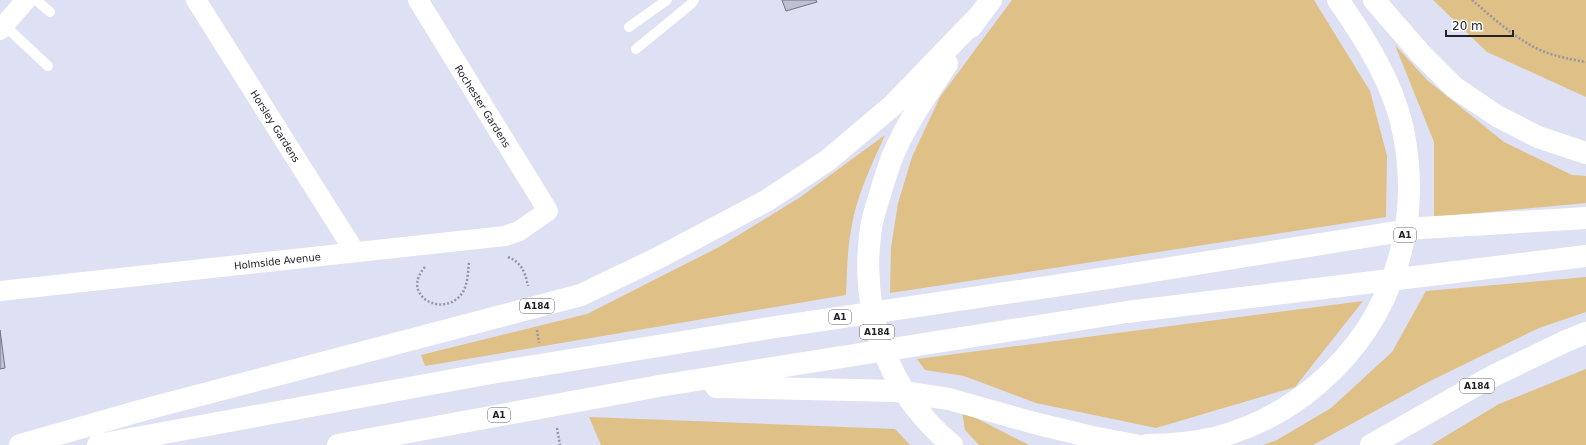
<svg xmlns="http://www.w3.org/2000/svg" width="1586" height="445" viewBox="0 0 1586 445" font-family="'DejaVu Sans',sans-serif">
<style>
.green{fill:#dfc087}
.building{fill:#bebfd1;stroke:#727384}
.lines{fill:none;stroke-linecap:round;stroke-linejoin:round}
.path{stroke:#9697a6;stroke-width:2.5;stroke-dasharray:2 2;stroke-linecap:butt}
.lane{stroke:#fff;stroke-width:10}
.street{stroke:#fff;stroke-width:20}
.highway{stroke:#fff;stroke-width:22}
.labels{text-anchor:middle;stroke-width:3;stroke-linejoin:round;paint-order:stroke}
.shield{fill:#fff;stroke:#646469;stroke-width:1}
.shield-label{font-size:9px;font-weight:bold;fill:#222229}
.street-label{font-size:10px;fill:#222229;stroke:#fff}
</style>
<rect width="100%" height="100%" fill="#dee0f3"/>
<path class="green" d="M1012 0H1314L1370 91 1387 156 1386 217 890 293 891 248 898 203 912 157 940 97Z
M1433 0H1586V97L1487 52Z
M1395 45 1427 80 1504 142 1572 175 1586 176V203L1434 217V142Z
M885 135C871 166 856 197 851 230 847 252 847 273 846 295L425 366 421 355 587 314 719 247 799 198Z
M1586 277V312L1539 328 1428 382 1313 445H1263L1277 440 1331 408 1392 352 1426 291Z
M1363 301 1295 387 1156 428 1036 403 964 376 925 370 917 359Z
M1586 369V445H1431L1499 404Z
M962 411 1029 445H979L965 430Z
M589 417 895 429 910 445H601Z"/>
<path class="building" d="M782 0H816L817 2 786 11Z
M0 330 5 368 0 369Z"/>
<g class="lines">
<path class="path" d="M1472 0C1491 16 1510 34 1532 46 1548 55 1568 59 1586 62
M508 257C522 263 525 272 528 286
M425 267C399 296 445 320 463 292 468 283 468 272 469 262
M537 330 539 343
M557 428 560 445"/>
<path class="lane" d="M36 0 50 12
M4 25 48 66
M629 27 667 0
M636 49 691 4 694 0"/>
<g class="street">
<path id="s1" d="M196 0 355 252"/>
<path d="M0 30 26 0"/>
<path id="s2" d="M0 291 505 236 519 231 548 211 418 0"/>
</g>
<path class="highway" d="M1374 0 1420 53 1454 87 1497 116 1538 137 1586 153
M971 27 991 0
M947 64C928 93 907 122 894 153 889 163 887 174 883 184 879 199 873 214 871 228 859 312 887 391 952 445
M716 387 896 391 949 399 1034 423 1092 437 1135 445
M20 445 143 410 581 295 658 258 766 201 828 160 892 106 979 16
M98 445 491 373 763 329 1114 277 1421 228 1586 218
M338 445 659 386 1127 312 1586 256
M1147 445C1170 445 1192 443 1214 438 1246 430 1277 415 1303 396 1386 334 1423 236 1404 135 1395 86 1366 40 1338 0
M1371 445 1491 377 1566 341 1586 333"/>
</g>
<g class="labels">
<g class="shield">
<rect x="1394" y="228" width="22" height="14" rx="3"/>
<rect x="520" y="299" width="34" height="14" rx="3"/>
<rect x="829" y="310" width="22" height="14" rx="3"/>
<rect x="860" y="325" width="34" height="14" rx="3"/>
<rect x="1460" y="379" width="34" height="14" rx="3"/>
<rect x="488" y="408" width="22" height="14" rx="3"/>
</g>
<g class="shield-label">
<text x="1405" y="238">A1</text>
<text x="537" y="309">A184</text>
<text x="840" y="320">A1</text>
<text x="877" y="335">A184</text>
<text x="1477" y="389">A184</text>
<text x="499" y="418">A1</text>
</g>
<g class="street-label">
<text transform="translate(483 106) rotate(58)" y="4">Rochester Gardens</text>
<text dy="4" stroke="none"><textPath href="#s1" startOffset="149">Horsley Gardens</textPath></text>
<text dy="4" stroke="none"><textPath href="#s2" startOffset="279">Holmside Avenue</textPath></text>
</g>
</g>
<path d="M1446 30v6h67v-6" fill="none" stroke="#222229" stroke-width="2"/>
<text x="1452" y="30" font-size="12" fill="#222229" stroke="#ffffff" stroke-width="3" paint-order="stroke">20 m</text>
</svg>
